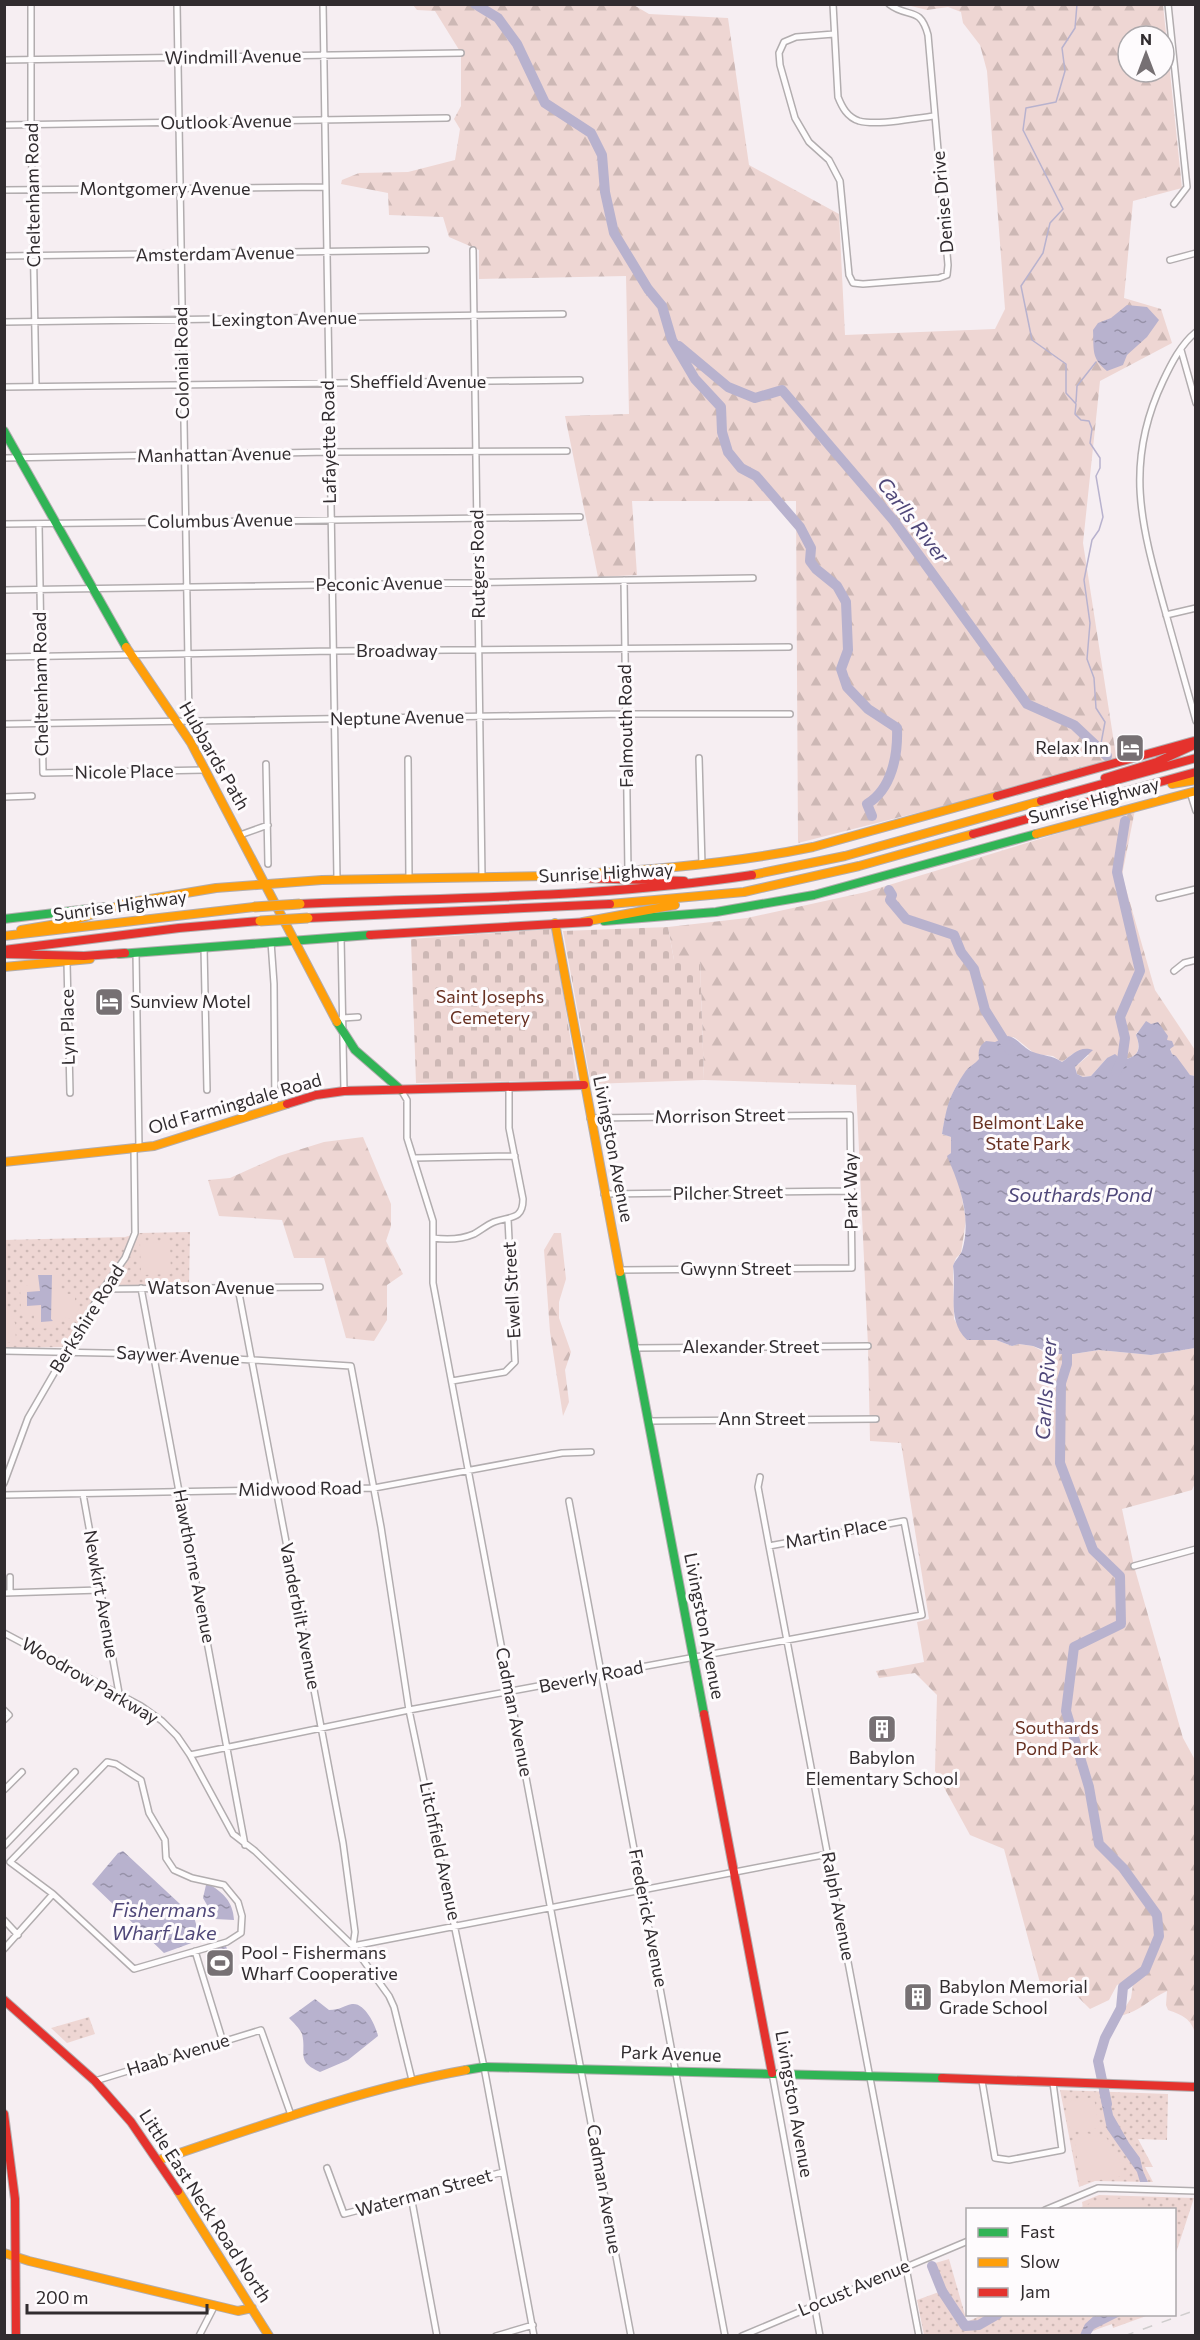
<svg xmlns="http://www.w3.org/2000/svg" width="1200" height="2340" viewBox="0 0 1200 2340" font-family="Commissioner,sans-serif">
<style>
.grass{fill:url(#grass-dots)}
.forest{fill:url(#forest-firs);fill-rule:evenodd}
.cemetery{fill:url(#cemetery-stones)}
.pitch{fill:#eed6d3}
.water{fill:url(#water-ripples)}
.lines{fill:none;stroke-linecap:round;stroke-linejoin:round}
.stream{stroke:#b8b2ce;stroke-width:1.5}
.river{stroke:#b8b2ce;stroke-width:10}
.street-casing{stroke:#b2adaf;stroke-width:8}
.fast-casing{stroke:#b2adaf;stroke-width:10}
.slow-casing{stroke:#b2adaf;stroke-width:10}
.jam-casing{stroke:#b2adaf;stroke-width:10}
.street{stroke:#fefcfd;stroke-width:5}
.fast{stroke:#30b455;stroke-width:8}
.slow{stroke:#ff9f0a;stroke-width:8}
.jam{stroke:#e5322d;stroke-width:8}
.rail{stroke:#cfcdcd;stroke-width:1.5;stroke-dasharray:10 10;stroke-linecap:butt}
.slow-bridge-casing{stroke:#b2adaf;stroke-width:11;stroke-linecap:butt}
.slow-bridge{stroke:#ff9f0a;stroke-width:9}
.labels{text-anchor:middle;stroke-width:6;stroke-linejoin:round;paint-order:stroke}
.street-label{font-size:18px;fill:#312c2f;stroke:#fefbfd}
.poi-label{font-size:18px;fill:#312c2f;stroke:#fefbfd;text-anchor:start}
.park-label{font-size:18px;fill:#683122;stroke:#fefbfd}
.water-label{font-size:20px;font-style:italic;fill:#4f4779;stroke:#fefbfd}
</style>
<defs>
<pattern id="grass-dots" width="8" height="8" patternUnits="userSpaceOnUse" patternTransform="scale(1.5)"><rect width="8" height="8" fill="#eed6d3"/><path d="M2 2h.1M6 6h.1" fill="none" stroke="#cdb8b5" stroke-width="1.8" stroke-linecap="round"/></pattern>
<pattern id="forest-firs" width="22" height="20" patternUnits="userSpaceOnUse" patternTransform="scale(1.5)"><rect width="22" height="20" fill="#eed6d3"/><path d="M5 1l3.5 6h-7zM16 11l3.5 6h-7z" fill="#cdb8b5"/></pattern>
<pattern id="cemetery-stones" width="16" height="16" patternUnits="userSpaceOnUse" patternTransform="scale(1.5)"><rect width="16" height="16" fill="#eed6d3"/><path d="M2 7V4a2 2 0 0 1 4 0v3zM10 15v-3a2 2 0 0 1 4 0v3z" fill="#cdb8b5"/></pattern>
<pattern id="water-ripples" width="26" height="14" patternUnits="userSpaceOnUse" patternTransform="scale(1.5)"><rect width="26" height="14" fill="#b8b2ce"/><path d="M2 4q2-2 4 0t4 0M15 11q2-2 4 0t4 0" fill="none" stroke="#9691a8"/></pattern>
</defs>
<rect width="100%" height="100%" fill="#f6eef2"/>
<path class="grass" d="M190 1232 189 1286H102L63 1347 5 1348 4 1240 125 1237 140 1233Z
M89 2017 95 2034 67 2043 51 2028Z
M1060 2090 1168 2094 1167 2140 1138 2139 1153 2167H1145L1153 2182 1095 2181 1079 2187Z
M1099 2195 1194 2198 1175 2256 1174 2210 1083 2209 1082 2202Z
M949 2259 967 2322 984 2314 1149 2315 1113 2328 1112 2324 1081 2335H924L917 2300 939 2292 930 2269 932 2264Z"/>
<path class="forest" d="M632 4 649 14 728 18 749 165 839 214 845 335 995 329 1005 309 987 71 980 45 963 23 961 12 948 7 927 10 907 5H1163L1182 188 1133 201 1124 298 1161 309 1172 343 1100 381 1083 543 1117 762 798 843 796 501H632L637 575 598 577 565 416 629 414 626 276 479 279V250L449 237 443 217 389 215 388 193 341 184 342 180 359 173 408 172 455 160 460 129 454 119 461 106V53L435 11 417 10 413 5ZM1128 36H1164V72H1128Z
M1135 810 1122 875 1155 990 1195 1050V1076L1190 1075 1172 1054 1167 1040 1143 1027 1136 1034C1145 1060 1127 1061 1107 1058L1091 1076 1083 1077 1077 1074 1075 1067 1089 1055 1074 1053 1062 1062 1053 1056 1035 1054 1014 1037C984 1043 995 1047 976 1063 952 1083 948 1103 942 1134L951 1137V1153L948 1156 959 1182 966 1220 961 1253 956 1258 953 1266 954 1319 967 1340H996L1012 1346 1019 1344 1033 1346 1044 1352 1073 1354 1099 1350 1151 1355 1195 1348 1196 1481 1192 1490 1122 1509 1134 1566 1183 1738 1195 1760V2034C1192 2019 1182 2015 1168 2010L1166 2005 1167 1991C1148 2000 1141 2011 1120 2016L1131 1998 1134 1978 1117 1985 1109 2000 1090 2009 1076 1995 1049 1992 1043 1994 1004 1849 970 1835 935 1771 937 1695 915 1673 879 1678 876 1671 924 1662 917 1622 929 1619 901 1443 870 1441 868 1346 856 1085 704 1080 700 960H674L668 927 747 918 866 892Z
M363 1137 391 1204V1226L386 1241 403 1274 387 1285V1320L374 1341 346 1338 324 1258H294L282 1220 219 1216 208 1180 230 1178 279 1156 324 1142Z
M554 1233H561L566 1279 559 1302V1318L571 1352 565 1370 569 1402 563 1416 550 1332 544 1250Z"/>
<path class="cemetery" d="M668 927 674 960H700L704 1080 591 1084 563 931Z
M553 929 577 1080 416 1083 411 939Z"/>
<path class="pitch" d="M170 1242 171 1274 141 1275 140 1243Z
M31 1270H61V1294H75V1300L79 1308 75 1317 69 1319 63 1317 55 1328 34 1329V1313H21L20 1286 31 1285Z
M5 1301 15 1323 16 1342H5Z
M1094 2097 1099 2128 1073 2132 1070 2130 1065 2102Z
M1086 2133 1106 2137 1122 2164V2176L1083 2182 1080 2180 1074 2136Z
M1134 2197 1139 2203 1140 2209H1080L1079 2208 1097 2201Z"/>
<path class="water" d="M1127 305 1147 307 1159 320 1147 337 1127 355 1123 365 1107 371C1091 358 1094 350 1093 330L1098 323 1111 318Z
M1146 1021 1151 1024 1158 1022 1168 1036 1167 1040 1172 1041 1174 1046 1170 1049 1172 1054 1176 1056 1190 1075 1195 1076V1348L1151 1355 1099 1350 1073 1354H1053L1033 1346 1019 1344 1012 1346 996 1340H967C946 1320 957 1292 953 1266 955 1260 960 1256 962 1251 972 1218 960 1186 947 1156L951 1153V1137L942 1134C947 1105 949 1096 965 1072 968 1067 975 1064 979 1059 978 1051 979 1046 986 1041L995 1042 1008 1036C1018 1038 1023 1048 1033 1052 1043 1056 1052 1055 1062 1062 1072 1055 1080 1045 1093 1050L1075 1067 1077 1074 1083 1077 1091 1076 1107 1058 1115 1054 1122 1060C1138 1057 1142 1050 1136 1035Z
M38 1275H52L51 1319 53 1321 41 1322V1305L27 1306V1292L40 1291Z
M123 1851 194 1917 200 1938 197 1941 164 1953 92 1884 118 1853Z
M209 1884C223 1893 233 1901 234 1920L215 1919 203 1898 206 1885Z
M226 1946 233 1969 212 1975 207 1957 218 1953 216 1948Z
M315 1999 329 2010C340 2010 343 2006 352 2004 365 2002 376 2026 378 2036L348 2060 320 2072C295 2061 307 2053 302 2034 300 2029 293 2022 289 2018Z
M1099 2091H1108L1113 2115 1129 2143 1140 2158 1143 2171 1148 2182H1140L1137 2172 1107 2129Z
M1095 2315V2314L1122 2315 1094 2329 1090 2335H1080L1085 2324Z"/>
<g class="lines">
<path class="stream" d="M1077 4 1075 28 1062 48 1065 71 1056 102 1026 108 1023 130 1063 209 1050 223 1043 253 1021 286 1032 340 1066 364V393L1076 404 1075 414 1081 420 1089 421 1092 429 1090 443 1100 458V468L1096 476 1103 517 1099 530 1092 540 1084 580 1090 623 1087 659 1094 678 1096 708 1105 722 1100 749
M1076 402 1077 386 1096 362"/>
<path class="river" d="M475 4 498 18 517 44 545 103 591 133 602 155 605 192 614 233 648 289 662 306 672 340 695 379 721 407 722 432 728 452 741 468 756 476 800 527 811 548 810 561 816 569 837 586 846 602 848 650 841 669 847 687 868 709 897 728C898 755 892 789 867 804L872 816
M679 346 728 387 755 398 782 390 894 521 1027 704 1074 725 1107 756
M889 890 892 895 890 900 906 919 954 935 961 952 974 969 985 1010 1010 1050
M1116 1072 1122 1060 1125 1038 1120 1017 1140 971 1117 872 1125 821
M1067 1340V1364L1061 1383 1060 1463 1093 1550 1120 1576 1121 1624 1074 1647 1066 1711 1089 1787 1099 1844 1123 1868 1157 1915 1159 1936 1145 1970 1123 1987 1121 2008 1105 2038 1098 2061 1107 2104
M932 2266 942 2291 965 2326 979 2325 998 2314"/>
<g class="street-casing">
<path id="street" d="M31 4V125L36 386
M177 4 189 721
M323 4 337 879
M833 4 838 97C842 107 847 117 859 121 878 126 914 118 935 116
M1168 4 1187 187 1174 204
M834 34 796 37 784 42 779 53 780 65 795 118 809 142 829 160 840 181 849 275 853 283 863 284 939 278 947 275 948 265 928 35C920 5 908 19 889 4
M4 60 461 53
M4 125 447 118
M4 190 325 187
M473 250 482 878
M4 256 426 250
M1170 260 1196 253
M4 322 563 314
M1196 332C1181 344 1171 364 1163 381 1124 463 1141 524 1164 607 1175 645 1185 683 1196 721
M1181 350 1196 403
M4 387 580 380
M4 458 329 452 567 451
M4 524 580 517
M39 524 43 773 205 770
M624 580 628 872
M4 590 753 578
M1166 615 1196 608
M4 657 333 651 789 647
M4 724 625 714H790
M699 758 702 865
M408 759 409 878
M266 764 268 864
M1190 792 1196 811
M4 797 32 796
M240 835 268 825
M1159 898 1196 889
M341 937 344 1091
M271 942 274 984 275 1108
M204 947 207 1090
M136 952 139 1148
M67 962 70 1093
M1174 971 1184 963 1196 960
M342 1018 358 1017
M401 1090 407 1100V1138L433 1221V1283L631 2336
M590 1118 850 1115 852 1268 620 1270
M414 1158 515 1156
M604 1194 852 1191
M433 1238C447 1240 460 1240 474 1234 481 1230 487 1225 494 1222 509 1216 523 1221 523 1199L509 1128V1087
M141 1288 245 1845
M238 1288 343 1843 355 1932 353 1946 828 1854
M103 1289 320 1287
M634 1348 868 1346
M4 1351 154 1354 351 1366 381 1527 409 1710 484 2067 534 2336
M452 1381 505 1372 515 1362 508 1219
M648 1421 876 1419
M760 1477 758 1487 769 1546 919 2336
M4 1483 28 1418 103 1289 125 1258 135 1233 134 1148
M83 1494 119 1693
M4 1495 374 1488 562 1453 591 1452
M569 1501 725 2336
M1134 1566 1196 1549
M10 1577V1593
M4 1593 100 1590
M4 1633 141 1706 162 1721 177 1736 190 1755 233 1834 255 1851 353 1946 389 1996 394 2007 412 2080
M4 1710 9 1715 4 1720
M190 1755 409 1710 922 1615 904 1521 769 1546
M4 1790 22 1772
M4 1846 75 1772
M4 1920 18 1935
M4 1949 53 1894 10 1862 107 1762 116 1764 141 1780 149 1813 165 1840 166 1858 174 1870 192 1878 224 1885 238 1902 242 1916 241 1933 227 1942 134 1969 53 1894
M195 1951 223 2042
M772 2073 820 2336
M95 2081 261 2030 291 2115
M982 2081 995 2158 1009 2160 1062 2150 1053 2083
M327 2168 344 2214 503 2172
M411 2196 437 2336
M1045 2210 1098 2188 1196 2191
M199 2336 215 2305
M496 2336 533 2325
M742 2336 968 2241"/>
</g>
<g class="fast-casing">
<path id="fast" d="M4 431 126 647
M4 919 105 907
M604 921 716 912 814 895 1036 834
M119 954 370 935
M337 1022 355 1050 401 1090
M620 1272 704 1714
M466 2070 484 2067 942 2078"/>
</g>
<g class="slow-casing">
<path id="slow" d="M126 647 191 743 337 1022
M1172 784 1196 780
M1036 834 1196 791
M577 874C657 870 735 863 813 847L997 796
M752 875 845 856 1041 801
M126 903 216 888 322 880 547 876
M610 904 744 892 859 866 973 834
M583 922 675 905
M555 923 620 1272
M21 930 69 922 130 902
M4 936 254 907
M4 967 90 959
M4 1162 154 1146 287 1104
M159 2160C260 2126 361 2089 466 2070
M178 2191 269 2336
M4 2253 29 2261 238 2311 252 2308"/>
</g>
<g class="jam-casing">
<path id="jam" d="M1105 778 1157 762 1196 744
M997 796 1194 741
M1041 801 1196 758
M973 834 1196 772
M543 877 684 881
M300 904C451 897 603 898 752 875
M308 918 610 904
M370 935 589 922
M4 950 179 928 260 921
M7 954 84 956 125 953
M287 1104 316 1095 344 1091 584 1085
M704 1714 772 2073
M4 2000 95 2081 131 2122 178 2191
M942 2078 1196 2087
M4 2114 15 2199 16 2336"/>
</g>
<use href="#street" class="street"/>
<use href="#fast" class="fast"/>
<use href="#slow" class="slow"/>
<use href="#jam" class="jam"/>
<path class="rail" d="M1124 2336 1196 2310"/>
<g class="slow-bridge-casing">
<path id="slow-bridge" d="M254 907 300 904
M260 921 308 918"/>
</g>
<use href="#slow-bridge" class="slow-bridge"/>
</g>
<defs>
<g id="hotel-square" transform="scale(1.5)"><rect x="-9" y="-9" width="18" height="18" rx="4" fill="#767073" stroke="#fefbfd"/><path d="M-6-4.5h1.5V1H6V5H4.5V3h-9V5H-6ZM-4 0a1.8 1.8 0 1 1 3.6 0ZM.5 0V-2.5h3Q6-2.5 6 0Z" fill="#fff"/></g>
<g id="building-square" transform="scale(1.5)"><rect x="-9" y="-9" width="18" height="18" rx="4" fill="#767073" stroke="#fefbfd"/><path d="M-4-6H4V6H1V3H-1V6H-4ZM-2.5-4.3h1.7v1.8h-1.7ZM.8-4.3h1.7v1.8H.8ZM-2.5-1h1.7V.8h-1.7ZM.8-1h1.7V.8H.8Z" fill="#fff"/></g>
<g id="stadium-square" transform="scale(1.5)"><rect x="-9" y="-9" width="18" height="18" rx="4" fill="#767073" stroke="#fefbfd"/><path d="M0-5a6.5 5 0 1 0 0 10a6.5 5 0 1 0 0-10ZM-3.5-1.8h7v3.6h-7Z" fill="#fff"/></g>
</defs>
<g fill-rule="evenodd">
<use href="#hotel-square" x="1130" y="748"/>
<use href="#hotel-square" x="109" y="1002"/>
<use href="#building-square" x="882" y="1729"/>
<use href="#stadium-square" x="220" y="1963"/>
<use href="#building-square" x="918" y="1997"/>
</g>
<g class="labels">
<g class="street-label">
<text transform="translate(233 57) rotate(-1)" y="6">Windmill Avenue</text>
<text transform="translate(226 122) rotate(-1)" y="6">Outlook Avenue</text>
<text x="165" y="195">Montgomery Avenue</text>
<text transform="translate(33 195) rotate(-91)" y="6">Cheltenham Road</text>
<text transform="translate(943 202) rotate(-95)" y="6">Denise Drive</text>
<text transform="translate(215 254) rotate(-1)" y="6">Amsterdam Avenue</text>
<text transform="translate(284 319) rotate(-1)" y="6">Lexington Avenue</text>
<text transform="translate(182 363) rotate(-91)" y="6">Colonial Road</text>
<text x="418" y="388">Sheffield Avenue</text>
<text transform="translate(329 442) rotate(-91)" y="6">Lafayette Road</text>
<text transform="translate(214 455) rotate(-1)" y="6">Manhattan Avenue</text>
<text transform="translate(220 521) rotate(-1)" y="6">Columbus Avenue</text>
<text transform="translate(478 564) rotate(-91)" y="6">Rutgers Road</text>
<text transform="translate(379 584) rotate(-1)" y="6">Peconic Avenue</text>
<text x="397" y="657">Broadway</text>
<text transform="translate(41 684) rotate(-91)" y="6">Cheltenham Road</text>
<text transform="translate(397 718) rotate(-1)" y="6">Neptune Avenue</text>
<text transform="translate(626 726) rotate(-91)" y="6">Falmouth Road</text>
<text transform="translate(214 756) rotate(60)" y="6">Hubbards Path</text>
<text transform="translate(124 772) rotate(-1)" y="6">Nicole Place</text>
<text transform="translate(1094 801) rotate(-15)" y="6">Sunrise Highway</text>
<text transform="translate(606 873) rotate(-3)" y="6">Sunrise Highway</text>
<text transform="translate(120 906) rotate(-8)" y="6">Sunrise Highway</text>
<text transform="translate(68 1027) rotate(-91)" y="6">Lyn Place</text>
<text transform="translate(235 1104) rotate(-16)" y="6">Old Farmingdale Road</text>
<text transform="translate(720 1116) rotate(-1)" y="6">Morrison Street</text>
<text transform="translate(613 1149) rotate(79)" y="6">Livingston Avenue</text>
<text transform="translate(851 1191) rotate(-91)" y="6">Park Way</text>
<text transform="translate(728 1193) rotate(-1)" y="6">Pilcher Street</text>
<text x="736" y="1275">Gwynn Street</text>
<text x="211" y="1294">Watson Avenue</text>
<text transform="translate(512 1290) rotate(-93)" y="6">Ewell Street</text>
<text transform="translate(87 1319) rotate(-58)" y="6">Berkshire Road</text>
<text x="751" y="1353">Alexander Street</text>
<text transform="translate(178 1356) rotate(3)" y="6">Saywer Avenue</text>
<text x="762" y="1425">Ann Street</text>
<text transform="translate(300 1489) rotate(-1)" y="6">Midwood Road</text>
<text transform="translate(836 1533) rotate(-11)" y="6">Martin Place</text>
<text transform="translate(194 1566) rotate(79)" y="6">Hawthorne Avenue</text>
<text transform="translate(101 1594) rotate(80)" y="6">Newkirt Avenue</text>
<text transform="translate(300 1616) rotate(79)" y="6">Vanderbilt Avenue</text>
<text transform="translate(704 1626) rotate(79)" y="6">Livingston Avenue</text>
<text transform="translate(591 1677) rotate(-11)" y="6">Beverly Road</text>
<text transform="translate(90 1681) rotate(30)" y="6">Woodrow Parkway</text>
<text transform="translate(514 1712) rotate(79)" y="6">Cadman Avenue</text>
<text transform="translate(440 1851) rotate(78)" y="6">Litchfield Avenue</text>
<text transform="translate(838 1906) rotate(79)" y="6">Ralph Avenue</text>
<text transform="translate(648 1918) rotate(79)" y="6">Frederick Avenue</text>
<text transform="translate(671 2054) rotate(2)" y="6">Park Avenue</text>
<text transform="translate(178 2055) rotate(-17)" y="6">Haab Avenue</text>
<text transform="translate(794 2104) rotate(80)" y="6">Livingston Avenue</text>
<text transform="translate(604 2189) rotate(80)" y="6">Cadman Avenue</text>
<text transform="translate(424 2193) rotate(-15)" y="6">Waterman Street</text>
<text transform="translate(205 2206) rotate(57)" y="6">Little East Neck Road North</text>
<text transform="translate(854 2288) rotate(-23)" y="6">Locust Avenue</text>
</g>
<g class="poi-label">
<text x="1109" y="754" text-anchor="end">Relax Inn</text>
<text x="130" y="1008">Sunview Motel</text>
<text x="882" y="1764" text-anchor="middle">Babylon<tspan x="882" dy="21">Elementary School</tspan></text>
<text x="241" y="1959">Pool - Fishermans<tspan x="241" dy="21">Wharf Cooperative</tspan></text>
<text x="939" y="1993">Babylon Memorial<tspan x="939" dy="21">Grade School</tspan></text>
</g>
<g class="park-label">
<text x="490" y="1003">Saint Josephs<tspan x="490" dy="21">Cemetery</tspan></text>
<text x="1028" y="1129">Belmont Lake<tspan x="1028" dy="21">State Park</tspan></text>
<text x="1057" y="1734">Southards<tspan x="1057" dy="21">Pond Park</tspan></text>
</g>
<g class="water-label">
<text transform="translate(913 520) rotate(52)" y="7">Carlls River</text>
<text x="1080" y="1202">Southards Pond</text>
<text transform="translate(1046 1389) rotate(-86)" y="7">Carlls River</text>
<text x="164" y="1917">Fishermans<tspan x="164" dy="23">Wharf Lake</tspan></text>
</g>
</g>
<rect width="1200" height="2340" fill="none" stroke="#312c2f" stroke-width="12"/>
<rect x="966" y="2208" width="210" height="108" fill="#fefbfd" stroke="#aca8ab" stroke-width="1.5"/>
<rect x="978" y="2228" width="30" height="9" fill="#30b455" stroke="#aca8ab" stroke-width="1.5"/>
<text x="1020" y="2238" font-size="18" fill="#312c2f">Fast</text>
<rect x="978" y="2258" width="30" height="9" fill="#ff9f0a" stroke="#aca8ab" stroke-width="1.5"/>
<text x="1020" y="2268" font-size="18" fill="#312c2f">Slow</text>
<rect x="978" y="2288" width="30" height="9" fill="#e5322d" stroke="#aca8ab" stroke-width="1.5"/>
<text x="1020" y="2298" font-size="18" fill="#312c2f">Jam</text>
<g transform="translate(1146 54)"><circle r="28" fill="#fefbfd" stroke="#aca8ab" stroke-width="1.5"/>
<path d="M0-4.5L10 22L0 15L-10 22Z" fill="#767073"/>
<text y="-9" font-size="16" font-weight="bold" text-anchor="middle" fill="#312c2f">N</text>
</g>
<path d="M27 2304v9h180v-9" fill="none" stroke="#312c2f" stroke-width="3"/>
<text x="36" y="2304" font-size="18" fill="#312c2f" stroke="#fefbfd" stroke-width="4.5" paint-order="stroke">200 m</text>
</svg>
